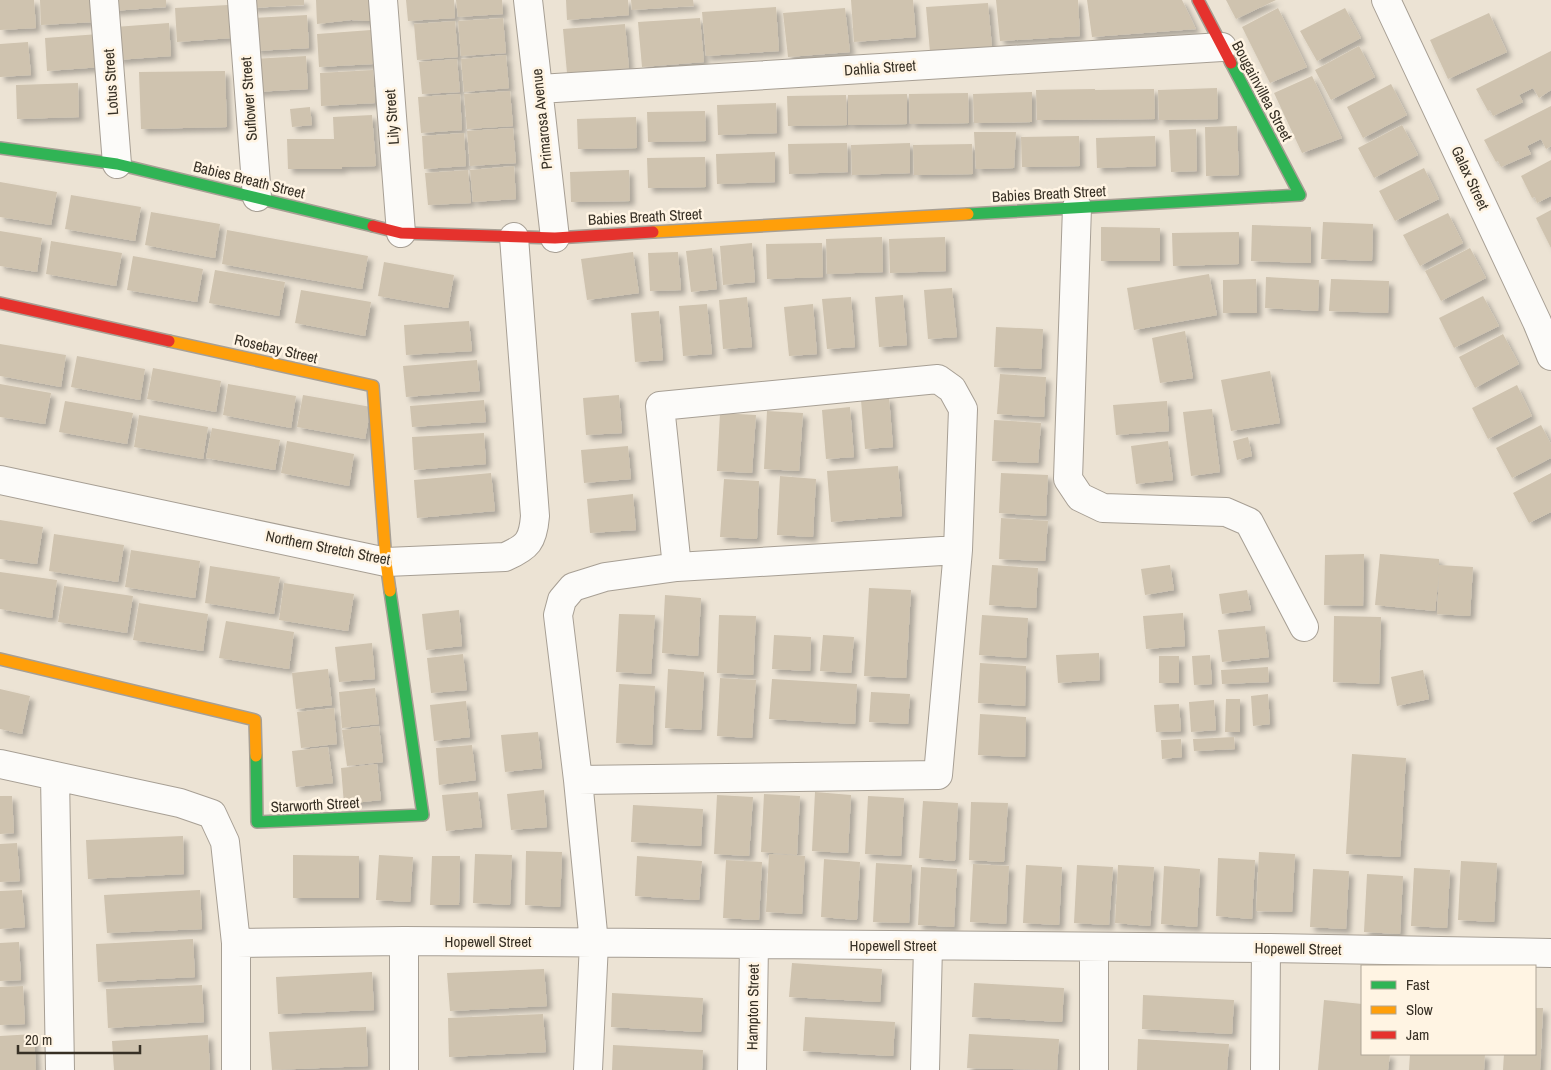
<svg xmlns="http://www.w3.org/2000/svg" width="1551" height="1070" viewBox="0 0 1551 1070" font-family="'Archivo Narrow',sans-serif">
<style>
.building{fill:#cfc3af;filter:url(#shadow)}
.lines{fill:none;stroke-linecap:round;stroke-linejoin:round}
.street-casing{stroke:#a79f94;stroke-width:30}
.fast-casing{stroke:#a79f94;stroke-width:14}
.slow-casing{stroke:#a79f94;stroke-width:14}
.jam-casing{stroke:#a79f94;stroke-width:14}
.street{stroke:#fcfbf9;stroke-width:28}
.fast{stroke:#30b455;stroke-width:11}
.slow{stroke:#ff9f0a;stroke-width:11}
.jam{stroke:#e5322d;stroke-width:11}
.labels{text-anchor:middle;stroke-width:5;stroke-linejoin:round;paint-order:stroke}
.street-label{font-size:15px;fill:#373025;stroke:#fff4e3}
</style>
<defs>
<filter id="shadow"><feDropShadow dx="4.5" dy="4.5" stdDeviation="2.5" flood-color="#0004"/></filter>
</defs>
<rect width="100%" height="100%" fill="#ece3d4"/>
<path class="building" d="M0 0H34L36 28 0 30Z
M40 0H94L95 22 41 25Z
M112 0H166V7L112 11Z
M250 0H304V5L251 8Z
M316 0H369L371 21 351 20 317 24Z
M406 0H454L455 18 408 21Z
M456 0H502L503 14 458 17Z
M566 0H628L629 15 567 20Z
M631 0H693L694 6 632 10Z
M851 0H913L916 37 854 42Z
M996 0H1078L1080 36 1000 41Z
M1087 0H1182L1196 29 1092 37Z
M1226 0H1276L1236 19Z
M988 3 992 47 930 52 926 7Z
M228 5 231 38 177 42 175 8Z
M776 7 779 51 706 56 702 12Z
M845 8 850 52 788 57 783 13Z
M1278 8 1307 67 1270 83 1242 27Z
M1345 8 1361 38 1317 61 1300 31Z
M1489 13 1507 52 1448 79 1430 40Z
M307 15 309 48 255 51 253 18Z
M503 18 506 53 461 56 458 21Z
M700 18 704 62 642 67 638 22Z
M455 21 458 57 417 60 414 24Z
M169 23 171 56 117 60 115 27Z
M625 24 629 68 567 73 563 29Z
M371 30 373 64 319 67 317 34Z
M99 34 101 67 47 71 45 38Z
M28 42 31 75 0 77V44Z
M1359 46 1375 77 1331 100 1315 70Z
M1551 51V90L1539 98 1533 88 1519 95 1523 102 1493 116 1490 110 1488 111 1476 89Z
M506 55 509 88 464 92 461 59Z
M306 56 308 89 255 92 252 59Z
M457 59 460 92 422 94 419 62Z
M373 70 375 103 321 106 320 73Z
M225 71 227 127 141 129 139 72Z
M1312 76 1342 138 1302 153 1274 93Z
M78 83 79 117 17 119 16 85Z
M1391 84 1407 115 1363 138 1347 107Z
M1217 88 1218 119 1159 120 1158 90Z
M1095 89V90L1154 89 1155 119 1037 120 1036 90Z
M510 91 513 126 467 129 464 94Z
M1032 92V122L974 123 973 94Z
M968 93 969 123 910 124 909 94Z
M460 94 462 130 421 133 418 97Z
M907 94V124L848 125V95Z
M846 95 847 125 788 126 787 96Z
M776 103 777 133 718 135 717 105Z
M1551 106V146L1546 149 1541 139 1527 146 1531 154 1501 167 1498 161 1496 162 1484 140Z
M310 107 312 125 292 127 290 109Z
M705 111 706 141 648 142 647 112Z
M372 115 376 166 342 167V169H288L287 139H334L333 117Z
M636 117 637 148 578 149 577 119Z
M1402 125 1418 155 1374 178 1358 148Z
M1237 126 1239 175 1206 176 1205 127Z
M513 128 516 163 470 166 467 131Z
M1196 129 1197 171 1171 172 1169 130Z
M974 132H1016L1014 168 976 169Z
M464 133 466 166 424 169 422 136Z
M1079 136 1080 166 1022 167 1021 137Z
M1155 136 1156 166 1097 168 1096 138Z
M847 143 848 172 789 174 788 144Z
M910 143V173L852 175 851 145Z
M972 144 973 174 914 175 913 145Z
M775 152V182L717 184 716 154Z
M705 157 706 187 648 188 647 158Z
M1551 160V196L1537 203 1535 197 1532 198 1521 176Z
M514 166 516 199 473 202 470 170Z
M1424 168 1439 199 1395 221 1379 191Z
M468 170 471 203 428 205 425 173Z
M629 170 630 201 571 202 570 172Z
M0 182 57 192 51 225 0 217Z
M71 195 141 207 135 241 65 229Z
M1551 210V248L1536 218Z
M151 212 220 224 215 258 145 245Z
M1448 213 1463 243 1420 266 1403 235Z
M1323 222 1373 224 1372 261 1321 259Z
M1252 225 1311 227V263L1251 261Z
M1101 227 1160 228V261H1101Z
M227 230 368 256 362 289 222 264Z
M0 231 42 238 37 272 0 266Z
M1239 232V264L1173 266 1172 233Z
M882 237 883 272 827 274 826 239Z
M945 237 946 271 890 273 889 239Z
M51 241 122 253 116 286 46 274Z
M752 243 755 282 723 285 720 246Z
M822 243 823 277 767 279 766 244Z
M712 248 717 289 691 292 686 251Z
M1470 248 1486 278 1441 301 1425 271Z
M633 252 639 293 587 300 581 259Z
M678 252 681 290 650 291 648 253Z
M133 256 203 269 197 302 127 290Z
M384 262 454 275 448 308 378 296Z
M215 270 285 282 279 316 209 303Z
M1209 274 1217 315 1134 330 1127 288Z
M1266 277 1319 280 1318 311 1265 308Z
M1256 279 1257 313H1223V280Z
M1331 279 1389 281 1388 313 1329 311Z
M952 288 957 337 928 339 924 290Z
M301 290 371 302 365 336 295 323Z
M903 295 907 345 879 347 875 297Z
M1483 296 1499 326 1454 348 1439 318Z
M747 297 752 347 723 349 719 300Z
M851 297 855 347 827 349 822 299Z
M707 304 712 354 683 356 679 306Z
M813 304 817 354 789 356 784 307Z
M659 311 663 360 635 362 631 313Z
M469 321 472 351 406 355 404 325Z
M996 327 1043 329 1041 369 994 367Z
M1185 331 1193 378 1160 383 1152 338Z
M1503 334 1519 364 1475 388 1459 357Z
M0 344 66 355 61 387 0 376Z
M77 356 145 369 140 400 71 387Z
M477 360 480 391 406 397 403 366Z
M153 368 221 381 216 412 147 399Z
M1270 371 1280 423 1231 431 1221 380Z
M1000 374 1046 377 1044 417 997 414Z
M0 384 51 393 45 424 0 417Z
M228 384 296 396 291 428 223 415Z
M1517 385 1532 416 1488 439 1472 408Z
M303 395 371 407 365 439 297 427Z
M619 395 622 433 586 435 583 398Z
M889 397 893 447 865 449 861 400Z
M484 400 486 422 412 427 410 406Z
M65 401 133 413 127 444 59 432Z
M1167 401 1169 431 1116 435 1113 405Z
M850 407 854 457 826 459 822 410Z
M1212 409 1220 472 1191 476 1183 412Z
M767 411 803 413 799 471 764 469Z
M720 413 756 415 752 473 717 471Z
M139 415 208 427 203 459 134 447Z
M994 420 1041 423 1038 463 992 461Z
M1541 425 1551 444V458L1512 478 1496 448Z
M212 428 280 440 275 470 206 458Z
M484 433 486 464 414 470 412 437Z
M1248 437 1252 456 1237 460 1233 441Z
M287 441 354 454 349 486 281 473Z
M1168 441 1173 480 1136 484 1131 446Z
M628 446 631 479 584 483 581 450Z
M898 466 902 516 831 522 827 471Z
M491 473 495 511 417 518 414 480Z
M1001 473 1048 475 1046 516 999 513Z
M1551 473V512L1529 523 1513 493Z
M780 476 816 479 813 537 777 535Z
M724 479 759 481 757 539 720 537Z
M633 494 636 530 590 533 587 499Z
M1001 518 1048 521 1045 561 999 559Z
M0 520 43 527 37 564 0 559Z
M54 534 124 545 118 582 49 571Z
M131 550 200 561 195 598 125 587Z
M1364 554 1363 606 1324 605 1325 555Z
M1380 554 1439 559V565L1473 567 1470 616 1437 614 1439 574 1435 611 1375 605Z
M992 565 1038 568 1036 608 989 605Z
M1170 565 1174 590 1145 595 1141 569Z
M210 566 280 577 274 614 205 603Z
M0 572 57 580 52 618 0 609Z
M284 583 354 594 348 631 279 620Z
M64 586 133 596 127 633 58 622Z
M869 588 911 590 906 678 864 676Z
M1247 590 1251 610 1222 614 1219 594Z
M665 595 701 598 698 656 662 653Z
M139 603 208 614 203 651 133 640Z
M459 610 462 646 426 650 422 614Z
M1183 613 1185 646 1146 649 1143 616Z
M619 614 655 615 651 674 616 672Z
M719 615 756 616 753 675 717 673Z
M982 615 1028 618 1026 658 979 655Z
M1334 616 1381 617 1379 684 1333 682Z
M226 621 294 632 289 669 219 658Z
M1265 626 1269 657 1222 662 1218 630Z
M774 635 811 637 810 671 772 669Z
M823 635 854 637 851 673 820 671Z
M372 643 375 679 339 682 335 647Z
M1099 653 1100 680 1058 683 1056 655Z
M463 654 467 690 431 693 427 658Z
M1210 655 1212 684 1194 685 1192 656Z
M1159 656H1179V683H1159Z
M980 663 1026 666 1025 706 978 703Z
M1268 667 1269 682 1222 684 1221 670Z
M328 669 332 705 296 709 292 673Z
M668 669 704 672 701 730 665 728Z
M1423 670 1429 699 1397 706 1391 677Z
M720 678 756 680 752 738 717 736Z
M772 679 857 684 855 724 769 719Z
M619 684 655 686 652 745 616 743Z
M375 688 379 724 342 728 339 692Z
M0 689 30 696 22 734 0 729Z
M871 692 910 694 908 724 869 722Z
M1268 694 1270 724 1253 726 1251 696Z
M1226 699H1240V732H1225Z
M1214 700 1216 730 1191 732 1189 702Z
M466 701 470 737 434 741 430 705Z
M1179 704 1181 731 1156 732 1154 705Z
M334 708 337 744 301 748 297 712Z
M980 714 1026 717 1025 757 978 755Z
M379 726 383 762 347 766 342 730Z
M538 732 542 768 505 772 501 735Z
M1234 737 1235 749 1194 751 1193 739Z
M1181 739 1182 757 1162 759 1161 740Z
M472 745 476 780 439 785 436 748Z
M328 747 333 783 296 787 292 751Z
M1352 754 1406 758 1400 857 1346 854Z
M377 764 381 800 344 804 341 768Z
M544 790 547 827 511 830 507 794Z
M478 792 482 827 446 831 442 795Z
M815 792 851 795 848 853 812 851Z
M764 794 800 796 797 855 761 852Z
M717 795 753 797 749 856 714 854Z
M0 796H12L14 833 0 834Z
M868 796 904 798 901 856 865 854Z
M923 801 958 803 955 861 919 858Z
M971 802 1008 803 1004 862 969 860Z
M633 805 703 809 701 846 631 842Z
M183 836 184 874 88 879 86 840Z
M17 843 20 881 0 882V844Z
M526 851 562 852 560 907 525 905Z
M1259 852 1295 854 1292 912 1256 911Z
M475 854 512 855 510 905 473 903Z
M769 854 805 856 802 914 766 912Z
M293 855 359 856V898H293Z
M379 855 413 857 410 902 376 900Z
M432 856H460L459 905H430Z
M637 856 702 861 699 900 635 896Z
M1218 858 1255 860 1252 919 1216 916Z
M824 859 860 862 857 920 821 917Z
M726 860 762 862 759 920 723 918Z
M1461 861 1497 863 1494 922 1458 920Z
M876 863 912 865 909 923 873 922Z
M973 864 1009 866 1006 924 970 922Z
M1026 865 1062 867 1059 925 1023 923Z
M1077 865 1113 867 1109 925 1074 923Z
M1118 865 1154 867 1150 926 1115 923Z
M1164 866 1200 869 1197 927 1161 924Z
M921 867 957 869 954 927 918 925Z
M1414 868 1450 870 1447 928 1411 926Z
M1313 869 1349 871 1346 929 1310 927Z
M1367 874 1403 876 1400 934 1364 932Z
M22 890 25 927 0 929V891Z
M200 890 202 929 107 933 104 895Z
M193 939 195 977 98 982 96 944Z
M19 942 21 980 0 981V943Z
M792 963 882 969 880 1002 789 997Z
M544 969 547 1006 450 1011 447 973Z
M372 972 374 1010 278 1014 276 977Z
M974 983 1064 988 1062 1022 972 1017Z
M202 985 204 1022 108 1028 106 989Z
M23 986 25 1024 0 1025V987Z
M612 993 703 998 701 1032 611 1027Z
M1143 995 1234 1000 1232 1034 1142 1029Z
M1324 1000 1362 1004V1054H1390L1388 1070H1318Z
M1535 1008H1543L1540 1070H1503L1504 1054H1535Z
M543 1014 546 1052 449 1057 448 1018Z
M805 1017 895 1022 893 1056 803 1051Z
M366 1027 368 1066 272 1070 269 1032Z
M34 1034 36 1070H0V1036Z
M969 1034 1059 1039 1057 1070 967 1068Z
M208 1035 210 1070H114L112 1041Z
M1138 1039 1229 1044 1227 1070H1137Z
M613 1045 703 1050 702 1070H612Z
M1410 1054H1485L1484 1070H1409Z"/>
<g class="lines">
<g class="street-casing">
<path id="street" d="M104 0 117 164
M242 0 257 197
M383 0 401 233
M528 0 555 238
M1386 0 1537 322 1551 356
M539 89 1222 47
M1077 207 1068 479 1080 497 1103 508 1226 512 1249 522 1304 627
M0 480 386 562 505 557C528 547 533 541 535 516L514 237
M0 764 180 803 212 814 225 842 236 943V1070
M55 776 60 1070
M578 780 938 775 958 550 963 409 952 389 938 379 660 406 677 567
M404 941V1070
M236 943 404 941 1266 948 1551 953
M588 1070 594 943 578 780 558 615 562 600 573 587 605 577 677 567 958 550
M752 1070 754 944
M925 1070 928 946
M1094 1070V947
M1265 1070 1266 948"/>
</g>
<g class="fast-casing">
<path id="fast" d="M0 148 117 164 373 226
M968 214 1300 195 1231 63
M256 756 257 822 423 815 390 591"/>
</g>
<g class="slow-casing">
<path id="slow" d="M653 232 968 214
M169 341 373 386 386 562 390 591
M0 659 255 720 256 756"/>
</g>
<g class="jam-casing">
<path id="jam" d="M1198 0 1231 63
M373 226 401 233 555 238 653 232
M0 303 169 341"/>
</g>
<use href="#street" class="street"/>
<use href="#fast" class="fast"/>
<use href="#slow" class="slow"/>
<use href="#jam" class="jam"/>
</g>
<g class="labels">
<g class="street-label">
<text transform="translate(880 68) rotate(-4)" y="5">Dahlia Street</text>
<text transform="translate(111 82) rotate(-94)" y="5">Lotus Street</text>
<text transform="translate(1262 91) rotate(62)" y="5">Bougainvillea Street</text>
<text transform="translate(249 99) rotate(-94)" y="5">Suflower Street</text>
<text transform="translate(392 117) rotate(-94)" y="5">Lily Street</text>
<text transform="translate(542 119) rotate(-96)" y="5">Primarosa Avenue</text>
<text transform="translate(1470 178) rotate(65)" y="5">Galax Street</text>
<text transform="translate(249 180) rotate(14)" y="5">Babies Breath Street</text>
<text transform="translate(1049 194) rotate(-3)" y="5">Babies Breath Street</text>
<text transform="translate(645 217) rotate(-3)" y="5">Babies Breath Street</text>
<text transform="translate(276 349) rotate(13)" y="5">Rosebay Street</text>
<text transform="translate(328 548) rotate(11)" y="5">Northern Stretch Street</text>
<text transform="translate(315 805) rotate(-3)" y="5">Starworth Street</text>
<text x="488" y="947">Hopewell Street</text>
<text x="893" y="951">Hopewell Street</text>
<text transform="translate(1298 949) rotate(1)" y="5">Hopewell Street</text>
<text transform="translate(753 1007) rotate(-89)" y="5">Hampton Street</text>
</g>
</g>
<rect x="1361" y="965" width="175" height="90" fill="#fff4e3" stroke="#afa697"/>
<rect x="1371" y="981" width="25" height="8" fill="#30b455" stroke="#afa697"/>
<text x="1406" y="990" font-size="15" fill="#373025">Fast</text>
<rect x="1371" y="1006" width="25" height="8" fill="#ff9f0a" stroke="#afa697"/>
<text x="1406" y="1015" font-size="15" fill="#373025">Slow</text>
<rect x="1371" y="1031" width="25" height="8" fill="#e5322d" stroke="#afa697"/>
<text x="1406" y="1040" font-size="15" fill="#373025">Jam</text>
<path d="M18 1045v8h122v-8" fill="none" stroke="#373025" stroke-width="2.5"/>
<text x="25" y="1045" font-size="15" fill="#373025" stroke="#fff4e3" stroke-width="4" paint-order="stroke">20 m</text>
</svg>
